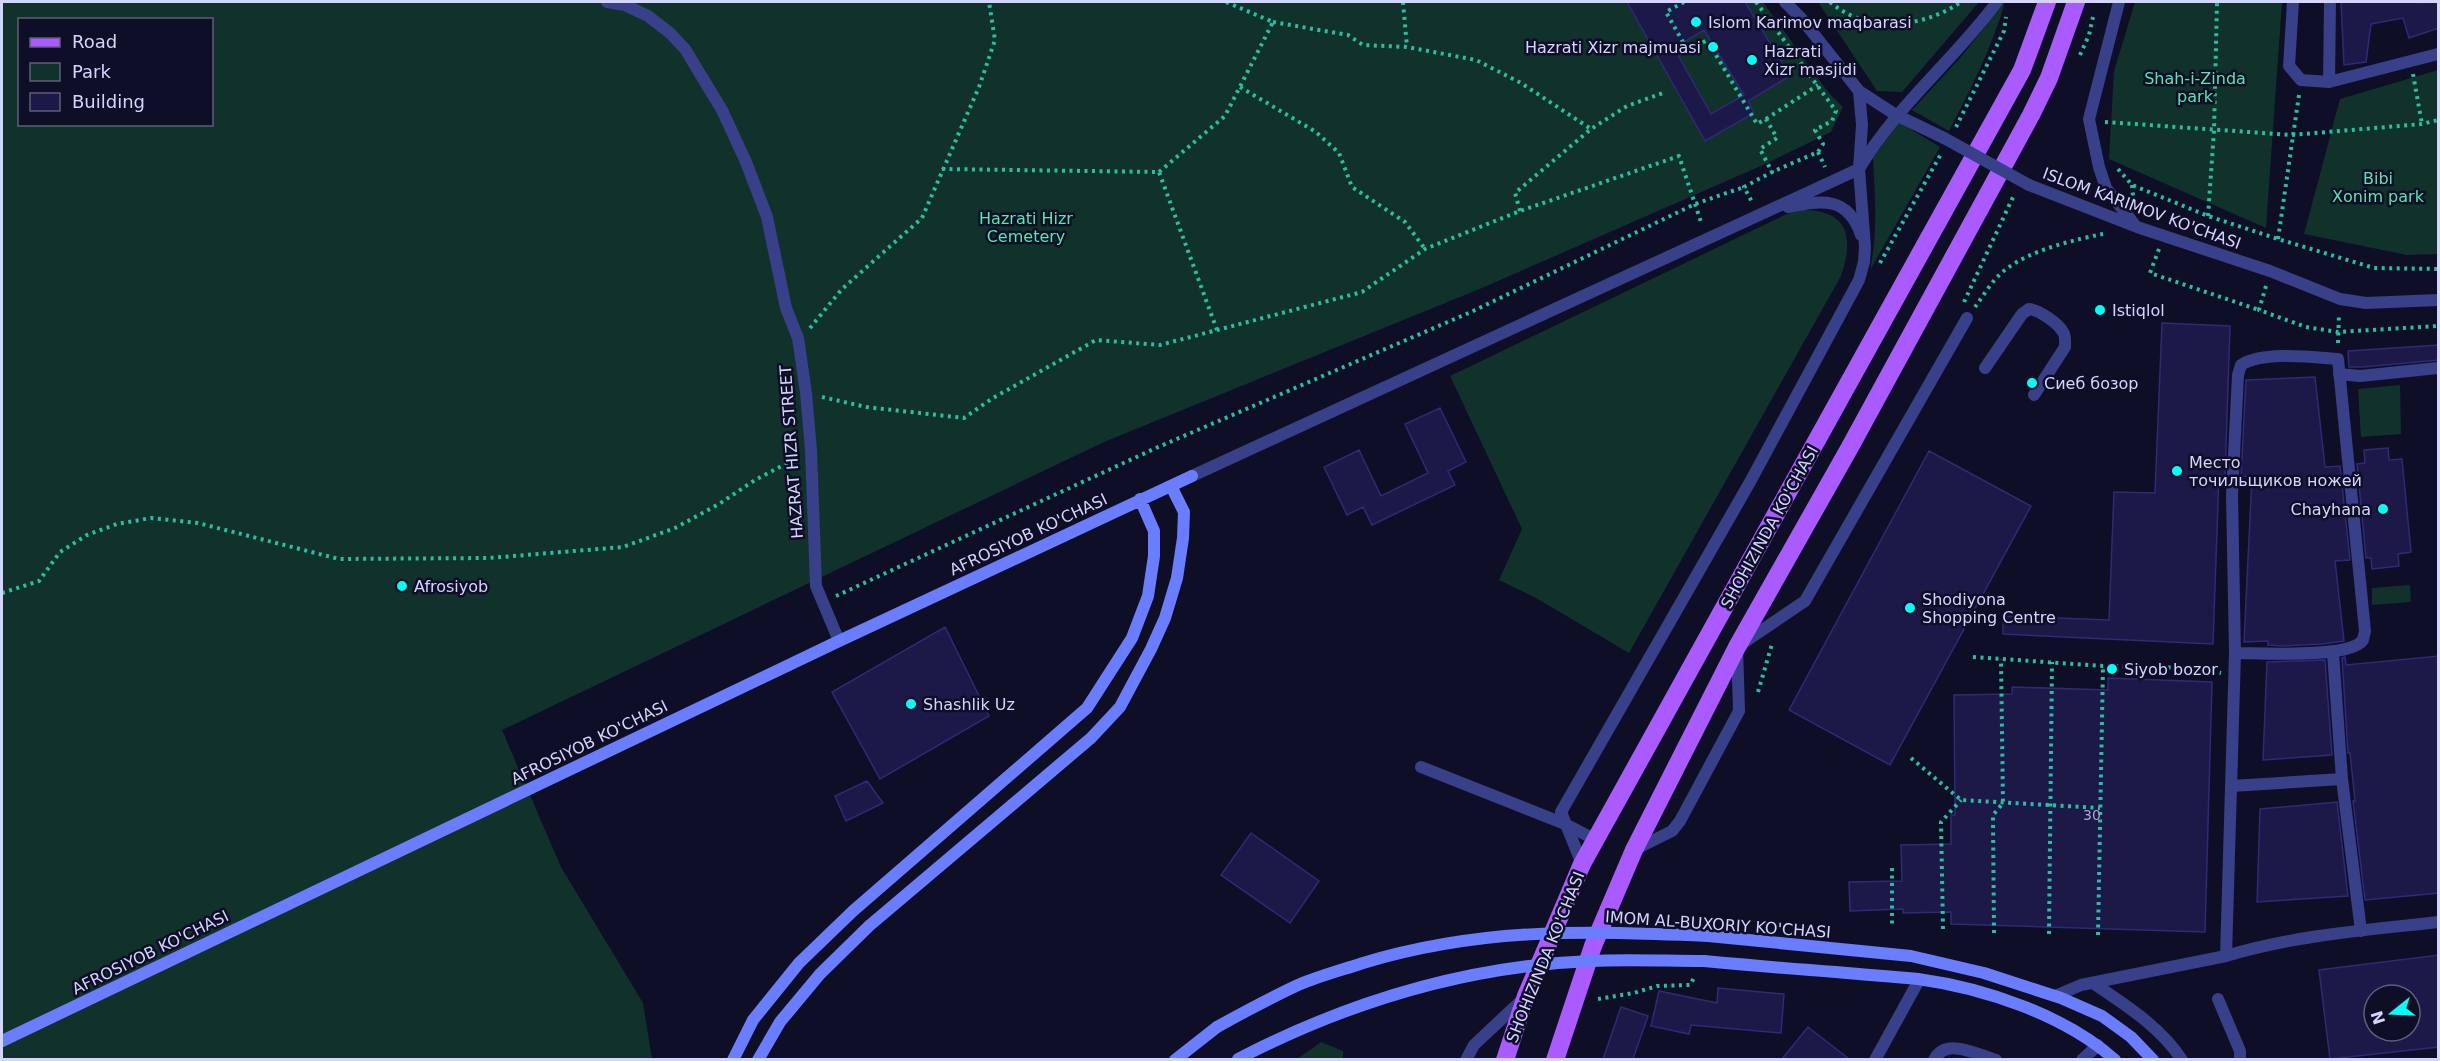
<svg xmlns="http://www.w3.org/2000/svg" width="2440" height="1061" viewBox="0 0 2440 1061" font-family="'DejaVu Sans',sans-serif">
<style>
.green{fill:#11312b;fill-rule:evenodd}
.building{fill:#1c1949;stroke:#2e2a76;stroke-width:1.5;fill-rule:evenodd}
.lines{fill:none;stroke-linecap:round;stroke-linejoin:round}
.path{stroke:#2abe9f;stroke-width:4;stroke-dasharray:3 4.5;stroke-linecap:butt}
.lane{stroke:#374088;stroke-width:12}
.street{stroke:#374088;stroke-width:12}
.secondary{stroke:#6b7dff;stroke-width:12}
.primary{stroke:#aa5bff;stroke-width:18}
.street-bridge{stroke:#374088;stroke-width:12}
.secondary-bridge{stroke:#6b7dff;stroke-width:12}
.poi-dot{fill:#00fff4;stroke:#0f0e27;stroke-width:2}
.labels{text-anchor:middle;stroke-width:5;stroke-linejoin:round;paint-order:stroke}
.number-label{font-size:14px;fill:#a6a6d2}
.poi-label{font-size:16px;fill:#d4d5ff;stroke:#0f0e27;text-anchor:start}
.park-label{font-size:16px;fill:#5ae5ae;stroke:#0f0e27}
.street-label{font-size:16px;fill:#d4d5ff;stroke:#0f0e27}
</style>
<rect width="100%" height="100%" fill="#0f0e27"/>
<path class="green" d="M2 2H1763L1828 92 1843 107 1831 132 1763 165 1482 288 1104 442 502 730 561 867 643 1003 652 1059H2ZM20 20H212V124H20Z
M1818 2H1979L1902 92 1877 91Z
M2005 2C1992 48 1971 88 1949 131L1912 110 1960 58Z
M2135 2H2282L2266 228 2109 159 2114 71Z
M2438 70V254L2407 255 2304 234 2340 99Z
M1899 122 1940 147 1870 270C1878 231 1875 198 1873 158Z
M1801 210C1847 209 1855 236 1841 276L1629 653 1536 598 1499 580 1522 529 1450 376 1787 214Z
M2400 385 2401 434 2361 437 2358 389Z
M2410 585 2411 602 2372 605V588Z
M1321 1042 1343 1051V1059H1297Z"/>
<path class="building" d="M1627 2H1745L1790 76 1748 101 1754 113 1705 141ZM1704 30 1744 95 1711 114 1674 48Z
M2341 2H2418V3L2439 2V28L2409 38 2403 18 2371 24 2366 62 2344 65Z
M2162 323 2230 326 2225 476 2219 475 2213 644 2003 634V616L2109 620 2114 492 2155 493Z
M2439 345V360L2363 367H2349L2348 351Z
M2315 377 2325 467 2340 466 2350 560 2335 561 2344 641 2322 644 2283 646 2268 645V641L2244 642 2252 477 2241 476 2246 380Z
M1440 408 1466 462 1448 471 1455 485 1372 525 1363 507 1347 515 1324 467 1359 450 1381 496 1428 473 1405 424Z
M2388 448 2389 460 2402 459 2411 552 2398 554 2399 566 2372 569 2371 558H2366L2357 464 2365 463 2364 450Z
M1929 451 2031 506 1890 765 1789 710Z
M945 627 989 716 880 779 832 692Z
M2439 656V893L2365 900 2353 801H2355L2350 753H2348L2342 658 2345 657 2346 665Z
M2325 660 2332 755 2263 760 2267 662Z
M2108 678 2212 682 2205 932 1951 924V912L1903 913V909L1850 911 1849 882 1902 881 1901 845 1951 844V815H1955L1954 695 2012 694V687L2108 690Z
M867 781 883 803 846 821 835 796Z
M2337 802 2348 896 2257 902 2260 809Z
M1251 833 1319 881 1290 923 1221 875Z
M2439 955V1047L2330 1059 2319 970ZM2374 995H2410V1031H2374Z
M1718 988 1784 994 1781 1033 1691 1025 1689 1034 1651 1026 1659 991 1717 1003Z
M1621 1007 1648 1016 1633 1059H1603Z
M1808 1027 1849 1059H1782Z"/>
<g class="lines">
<path class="path" d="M1403 2 1407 47
M1684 2 1666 12 1688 51 1707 40 1757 124 1766 119 1777 138 1760 149 1772 172 1744 187 1752 202
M1756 2 1836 111 1832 121 1815 130 1823 144 1818 152 1772 172
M1830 2C1867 34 1923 28 1961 2
M1273 22 1348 35 1363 45 1407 47 1476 60 1521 83 1591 129
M2080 55 2089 35 2093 17
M2413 74 2422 124
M1240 87 1316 132 1339 153 1352 187 1405 222 1425 249
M1766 119 1818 85
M2105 122 2292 135 2422 124 2438 120
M1956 127 2004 31 2006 17
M1818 152 1825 167
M942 169 1159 172 1217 330
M2118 169 2132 185 2208 216 2278 239 2374 268 2438 269
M1159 172 1225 116 1273 22 1226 2
M2132 185 2133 196
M1520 211 1515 193 1591 129 1627 106 1663 93
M2208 216 2214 131 2217 2
M2278 239 2299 95
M2159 249 2150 273 2259 310
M1880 263 1941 154
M2266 286 2259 310 2306 327 2338 332 2438 326
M1964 302 2014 195
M1975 307C1984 295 1992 280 2005 270 2032 249 2074 240 2107 233
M810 328 842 289 922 218 979 87 995 40 989 2
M2338 343 2339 314
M822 397 866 407 964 418 993 398 1096 340 1160 345 1362 292 1425 249 1520 211 1679 156 1702 225
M2 593 39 581 60 552 87 535 117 524 151 518 198 523 339 559 489 558 623 547 675 528 719 504 755 480 795 459
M836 596 1156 448 1471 312 1695 204 1744 187
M1973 657 2103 666 2197 668 2221 673
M1758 692 1772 644
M1911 758 1961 800 2100 808
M1892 868V926
M1943 929 1941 822 1961 800
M1994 933 1993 815 2003 803 2001 659
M2049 934 2052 662
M2098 935 2103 666
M1598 999 1634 993 1657 986 1690 985 1695 976"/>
<path class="lane" d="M1985 368 2022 314 2029 309C2039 310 2058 323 2063 332 2066 336 2065 342 2065 347L2034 395
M2339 374 2360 376 2438 368
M1421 767 1565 824 1596 840
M2342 779 2361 931
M2231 786 2342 779 2333 653
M1634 850 1672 831 1680 821 1739 711 1737 647 1805 601 1967 318
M2226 956C2295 935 2368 930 2438 922
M2093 983C2125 1005 2160 1026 2182 1060
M2055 996 2081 985 2226 956 2235 653C2259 653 2350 659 2363 640 2363 639 2365 632 2365 631L2338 359C2311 357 2263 351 2241 365L2238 375 2232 495 2235 653
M2218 999 2240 1051V1060
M1466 1060 1474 1045 1523 999
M1934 1060C1945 1037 1977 1054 1996 1060
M2082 1060 2098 1045"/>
<path class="street" d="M607 2 625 5 648 16 670 33 685 49 722 110 746 162 767 217 786 308 798 338 806 393 811 450 816 586 839 641
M1785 2 1801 18 1859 91 1896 115 1944 138
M2119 2 2089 119 2099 167 2106 188 2134 224
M2293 2 2289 66 2301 80 2329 82 2438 54
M2329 82 2330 2
M2029 185 2137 227 2270 271 2340 299 2366 303 2438 300
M1788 207C1822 200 1848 196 1861 235
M1192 476 1859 169C1896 106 1954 60 1997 2
M1582 864 1561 812 1750 482 1859 280 1864 262 1865 247 1859 169 1862 125 1859 91
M1875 1060 1919 980"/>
<path class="secondary" d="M1708 936 1911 956 1984 973 2061 998 2102 1016 2131 1037 2153 1060
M1704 961C1748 965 1792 969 1836 972 1864 975 1891 976 1918 979 1984 988 2065 1015 2115 1060
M2 1041 839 641 1192 476
M733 1060 753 1020 799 963 853 911 1087 708 1132 638 1148 596 1154 556V531L1140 499
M758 1060 780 1022 820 974 869 926 1091 738 1120 707 1151 649 1165 618 1177 578 1183 538 1184 512 1171 486
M1175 1060 1217 1027"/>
<path class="primary" d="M1505 1060 1526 996 1582 864 2022 70 2047 2
M1555 1060 1593 946 1634 850 1737 647 1850 447 2031 115 2049 78 2076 2"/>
<path class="street-bridge" d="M1944 138 2029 185"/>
<path class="secondary-bridge" d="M1217 1027C1244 1012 1270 998 1298 985 1319 976 1342 970 1363 963 1483 927 1585 931 1708 936
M1238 1059C1348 1002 1466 966 1590 961 1628 959 1666 961 1704 961"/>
</g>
<g class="poi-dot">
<circle cx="1696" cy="22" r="6"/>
<circle cx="1713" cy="47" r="6"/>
<circle cx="1752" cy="60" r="6"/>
<circle cx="2100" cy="310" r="6"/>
<circle cx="2032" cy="383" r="6"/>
<circle cx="2177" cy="471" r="6"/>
<circle cx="2383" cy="509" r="6"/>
<circle cx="402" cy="586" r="6"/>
<circle cx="1910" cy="608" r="6"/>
<circle cx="2112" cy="669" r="6"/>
<circle cx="911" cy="704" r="6"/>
</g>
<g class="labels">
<g class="number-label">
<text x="2092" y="820">30</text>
</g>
<g class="poi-label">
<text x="1708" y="28">Islom Karimov maqbarasi</text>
<text x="1701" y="53" text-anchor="end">Hazrati Xizr majmuasi</text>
<text x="1764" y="57">Hazrati<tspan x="1764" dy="18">Xizr masjidi</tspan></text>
<text x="2112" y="316">Istiqlol</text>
<text x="2044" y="389">Сиеб бозор</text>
<text x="2189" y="468">Место<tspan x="2189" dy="18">точильщиков ножей</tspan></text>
<text x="2371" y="515" text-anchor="end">Chayhana</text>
<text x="414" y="592">Afrosiyob</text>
<text x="1922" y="605">Shodiyona<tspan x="1922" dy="18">Shopping Centre</tspan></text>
<text x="2124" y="675">Siyob bozor</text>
<text x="923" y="710">Shashlik Uz</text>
</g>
<g class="park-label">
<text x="2195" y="84">Shah-i-Zinda<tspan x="2195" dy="18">park</tspan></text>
<text x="2378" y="184">Bibi<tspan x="2378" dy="18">Xonim park</tspan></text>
<text x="1026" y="224">Hazrati Hizr<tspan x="1026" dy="18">Cemetery</tspan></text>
</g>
<g class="street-label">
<text transform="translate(2142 208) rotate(20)" y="6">ISLOM KARIMOV KO'CHASI</text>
<text transform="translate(791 452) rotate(-94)" y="6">HAZRAT HIZR STREET</text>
<text transform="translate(1769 527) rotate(-61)" y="6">SHOHIZINDA KO'CHASI</text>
<text transform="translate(1028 534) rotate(-25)" y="6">AFROSIYOB KO'CHASI</text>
<text transform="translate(589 742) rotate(-26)" y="6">AFROSIYOB KO'CHASI</text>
<text transform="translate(1718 924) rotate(4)" y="6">IMOM AL-BUXORIY KO'CHASI</text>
<text transform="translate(150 952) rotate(-26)" y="6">AFROSIYOB KO'CHASI</text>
<text transform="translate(1545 957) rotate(-68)" y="6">SHOHIZINDA KO'CHASI</text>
</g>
</g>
<rect width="2440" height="1061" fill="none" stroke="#d4d5ff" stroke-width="6"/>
<rect x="18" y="18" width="195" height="108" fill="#0f0e27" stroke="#5e5e7d" stroke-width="1.5"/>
<rect x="30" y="38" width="30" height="9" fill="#aa5bff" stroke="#5e5e7d" stroke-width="1.5"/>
<text x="72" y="48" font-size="18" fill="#d4d5ff">Road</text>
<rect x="30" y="63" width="30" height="18" fill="#11312b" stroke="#5e5e7d" stroke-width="1.5"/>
<text x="72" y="78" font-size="18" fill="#d4d5ff">Park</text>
<rect x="30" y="93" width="30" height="18" fill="#1c1949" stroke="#5e5e7d" stroke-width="1.5"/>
<text x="72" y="108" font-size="18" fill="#d4d5ff">Building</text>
<g transform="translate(2392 1013) rotate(252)"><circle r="28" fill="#0f0e27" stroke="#5e5e7d" stroke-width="1.5"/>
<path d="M0-4.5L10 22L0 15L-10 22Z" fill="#00fff4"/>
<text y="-9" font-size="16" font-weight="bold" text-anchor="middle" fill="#d4d5ff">N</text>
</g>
</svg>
